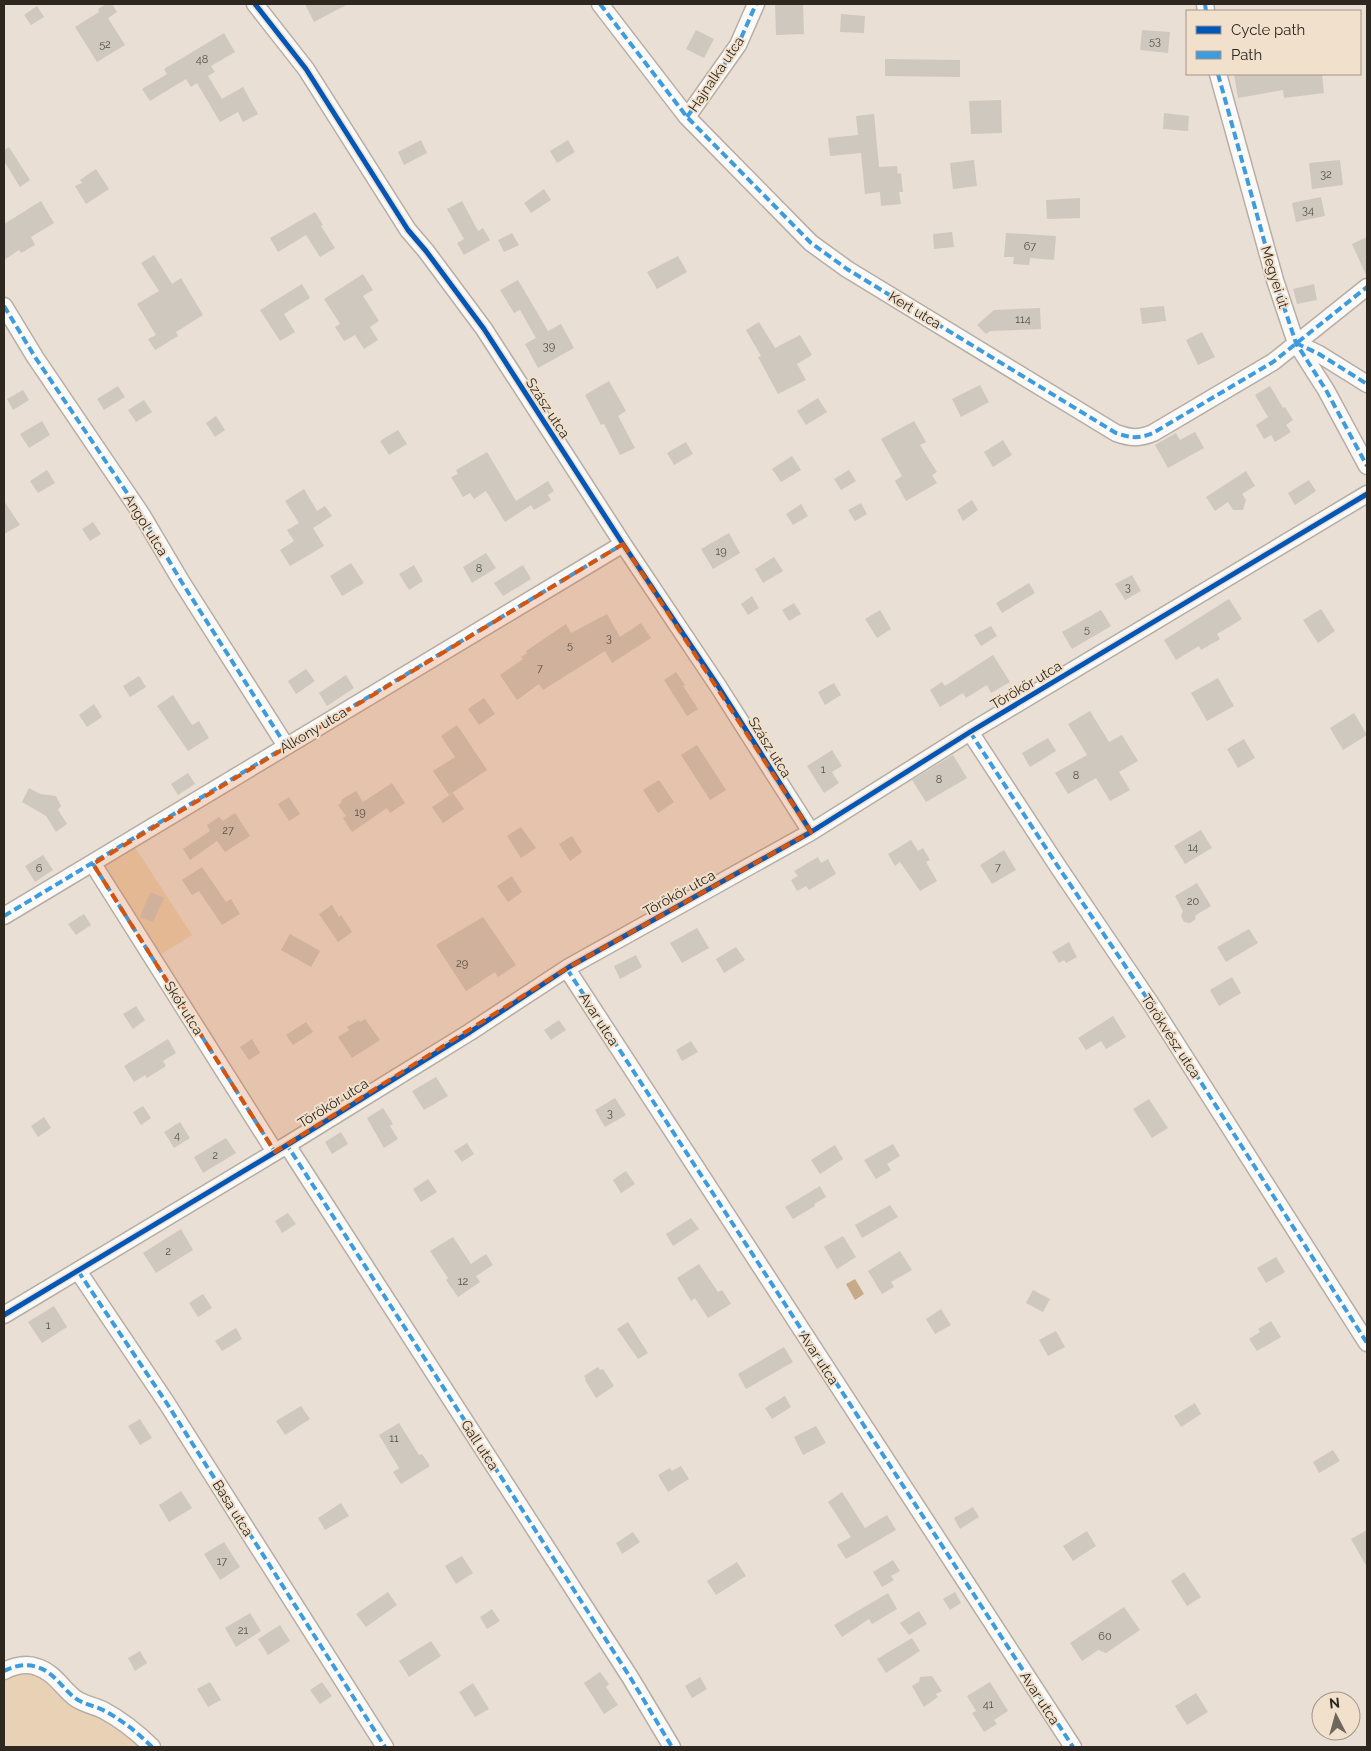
<svg xmlns="http://www.w3.org/2000/svg" width="1371" height="1751" viewBox="0 0 1371 1751" font-family="Raleway,sans-serif">
<style>
.green{fill:#e8d1b4}
.water{fill:#c7aa87}
.building{fill:#cfc8bf}
.lines{fill:none;stroke-linecap:round;stroke-linejoin:round}
.minor-casing{stroke:#b6aea5;stroke-width:19}
.minor{stroke:#fcfaf9;stroke-width:16}
.quiet{stroke:#3d9ce0;stroke-width:4;stroke-dasharray:8 4;stroke-linecap:butt}
.cycleway-casing{stroke:#f1e0cc;stroke-width:8}
.cycleway{stroke:#0057b8;stroke-width:5}
.marked{fill:#d5540e;fill-opacity:0.2;stroke:#d5540e;stroke-width:4;stroke-dasharray:10 6;stroke-linejoin:round}
.labels{text-anchor:middle;stroke-width:4;stroke-linejoin:round;paint-order:stroke}
.number-label{font-size:11px;fill:#565048}
.street-label{font-size:14px;fill:#2d271f;stroke:#f1e0cc}
</style>
<rect width="100%" height="100%" fill="#e9dfd4"/>
<path class="green" d="M134 846 192 935 157 957 104 871 105 864Z
M35 1674 103 1713 146 1747H4V1680L14 1675Z"/>
<path class="water" d="M855 1279 864 1294 855 1300 846 1284Z"/>
<path class="building" d="M106 4H112L117 12 108 18 125 45 97 62 75 27 99 12 98 9Z
M305 4H348L314 22Z
M775 4H803L804 34 776 35Z
M37 6 44 17 31 25 24 15Z
M841 14 865 16 864 33 840 32Z
M696 30 714 39 704 58 686 49Z
M1142 30 1170 32 1168 53 1140 50Z
M224 33 235 52 211 66 215 72 208 76 222 99 243 87 258 114 243 122 238 112 220 122 197 83 191 87 186 79 150 101 142 89 167 74 164 69Z
M885 59 960 60V77L885 76Z
M1234 74H1322L1324 93 1284 98 1283 90 1238 98Z
M1001 100 1002 133 971 134 969 101Z
M1164 113 1189 116 1188 131 1163 129Z
M874 114 879 167 897 166 898 174 901 173 903 192H899L901 204 881 206 880 192 865 194 861 153 830 156 828 138 858 135 856 116Z
M421 140 427 153 404 165 398 152Z
M568 140 575 152 557 163 550 151Z
M9 147 30 180 20 187 4 161V150Z
M974 160 977 186 953 189 950 163Z
M1340 160 1343 185 1312 189 1309 163Z
M96 169 109 189 86 204 75 186 82 183 80 180Z
M544 189 551 200 531 213 524 203Z
M1321 197 1325 216 1296 222 1292 203Z
M1080 198V218L1047 219 1046 200Z
M41 201 54 223 31 237 35 245 21 253 19 250 4 260V224Z
M462 201 478 231 483 228 490 240 464 255 457 243 464 239 447 209Z
M315 212 323 225 321 226 335 248 320 257 306 235 278 252 270 238Z
M952 232 954 247 934 249 933 234Z
M512 233 519 245 504 252 498 240Z
M1006 233 1056 236 1054 260 1030 258 1029 265 1013 264 1014 257H1004Z
M1367 237V277L1352 244Z
M154 255 172 284 181 278 203 315 176 332 178 336 155 350 148 339 156 335 137 304 159 291 141 263Z
M678 256 687 272 657 289 647 272Z
M363 274 373 290 363 296 379 321 370 327 378 340 364 349 355 335 344 341 335 327 340 324 324 299Z
M518 280 548 331 561 324 574 348 538 368 525 344 536 338 520 310 514 313 500 290Z
M302 284 310 298 284 314 295 332 280 341 260 310Z
M1314 284 1317 300 1297 304 1293 289Z
M1164 306 1166 321 1142 324 1140 308Z
M1040 308 1041 329 990 331 986 334 977 325 994 310Z
M759 322 775 348 800 335 812 355 797 364 806 380 778 394 758 357 761 356 746 330Z
M1202 332 1215 357 1198 365 1186 340Z
M609 381 626 411 618 416 635 448 620 455 604 424 601 425 585 395Z
M980 385 989 402 961 417 952 399Z
M118 386 125 397 104 410 97 399Z
M1270 386 1283 408 1285 407 1293 420 1286 425 1291 432 1275 442 1271 435 1264 439 1256 425 1268 417 1255 395Z
M23 390 29 400 13 410 7 399Z
M818 398 827 412 806 425 797 411Z
M144 400 152 412 136 422 128 410Z
M216 416 225 430 215 437 206 423Z
M42 421 50 435 29 448 20 434Z
M914 421 926 442 920 445 937 472 932 475 937 483 906 501 895 481 902 476 881 439Z
M398 430 407 444 389 455 380 441Z
M1195 432 1204 448 1168 468 1155 445 1176 433 1180 440Z
M1003 440 1012 455 993 467 984 452Z
M686 442 693 454 674 465 667 453Z
M487 452 516 501 548 481 554 491 548 495 551 500 534 510 531 505 505 522 486 491 474 499 470 493 463 497 451 477 458 474 456 470Z
M792 456 801 470 781 482 772 469Z
M47 470 55 483 38 493 30 481Z
M849 470 856 481 841 490 834 479Z
M1246 471 1255 486 1242 494 1246 500 1243 510H1233L1228 502 1215 511 1206 497Z
M1309 480 1316 491 1295 505 1288 493Z
M304 489 317 511 325 506 332 516 313 528 324 546 290 566 280 550 294 541 287 530 299 523 285 501Z
M972 500 978 510 963 521 957 510Z
M4 501 20 525 4 534Z
M861 503 867 514 855 521 848 510Z
M801 504 808 516 793 525 786 514Z
M93 522 101 534 90 541 82 529Z
M729 533 740 553 713 569 701 549Z
M486 553 496 568 472 583 463 567Z
M774 557 783 571 763 583 755 569Z
M351 563 364 583 342 596 330 576Z
M414 565 423 581 409 590 399 574Z
M523 565 531 579 503 596 494 583Z
M1132 575 1141 591 1125 600 1115 584Z
M1029 583 1035 593 1002 613 996 603Z
M752 596 759 608 748 615 741 604Z
M1229 599 1242 619 1217 634 1220 639 1201 650 1199 646 1176 660 1164 640Z
M794 603 801 614 789 621 782 610Z
M1321 609 1335 631 1318 643 1303 620Z
M880 610 891 629 877 638 865 619Z
M1101 610 1111 626 1072 649 1062 632Z
M607 614 620 637 641 623 651 638 612 663 605 651 543 690 539 684 517 700 500 675 523 659 521 657 527 653 526 651 566 624 571 633Z
M991 626 997 636 981 646 974 635Z
M993 655 1010 682 991 693 987 685 966 698 963 693 940 707 930 690 942 682 945 686Z
M306 669 315 681 296 694 288 681Z
M676 672 685 685 683 686 698 709 687 716 664 680Z
M346 675 354 688 327 706 319 693Z
M139 676 146 687 130 697 123 686Z
M1218 678 1234 706 1207 721 1191 693Z
M834 683 841 695 825 705 818 692Z
M173 695 192 725 199 721 209 738 188 751 157 706Z
M484 698 495 714 479 725 468 709Z
M94 704 102 717 87 727 79 715Z
M1090 711 1109 742 1122 735 1138 761 1119 772 1130 790 1110 801 1096 778 1068 794 1055 773 1087 755 1068 724Z
M1354 713 1367 735 1343 750 1330 728Z
M457 725 487 770 449 795 433 771 455 757 441 736Z
M1048 738 1056 751 1030 767 1022 753Z
M1244 739 1255 758 1238 768 1227 749Z
M697 745 726 790 710 800 681 755Z
M832 750 842 766 832 772 839 783 824 793 807 766Z
M953 755 967 778 926 802 912 780Z
M188 773 195 784 178 795 171 784Z
M659 780 674 802 658 813 643 790Z
M392 783 405 803 390 813 387 808 352 832 343 818 346 816 338 805 342 802 341 800 356 791 363 802Z
M29 788 40 794 56 796 61 806 58 810 67 824 56 832 46 816 22 802Z
M453 793 464 809 443 823 432 807Z
M289 797 300 814 289 821 278 804Z
M235 813 250 836 225 852 217 841 190 860 183 849 210 831 207 825 219 817 223 821Z
M521 827 536 848 521 858 507 836Z
M1201 830 1212 848 1185 864 1174 846Z
M572 836 582 852 570 861 559 844Z
M911 840 918 851 923 848 930 860 926 862 937 881 920 891 900 862 895 866 888 854Z
M1004 850 1016 870 992 884 980 865Z
M43 855 53 870 35 882 25 866Z
M818 857 821 863 828 859 836 874 809 890 806 886 797 891 791 880 798 876 794 871Z
M202 867 226 902 231 899 240 914 222 925 199 891 192 895 182 880Z
M512 876 522 892 508 902 497 886Z
M1197 883 1211 906 1196 915 1195 920 1190 923 1184 922 1181 916 1183 911 1175 896Z
M150 892 164 898 153 922 140 917Z
M332 905 339 917 341 915 352 932 338 942 319 914Z
M84 914 91 925 76 935 68 924Z
M483 917 516 965 498 977 495 972 466 991 436 945Z
M697 928 709 948 682 963 670 943Z
M1249 929 1258 943 1226 962 1217 947Z
M290 934 320 951 311 967 281 950Z
M1069 942 1077 957 1066 963 1064 960 1059 963 1052 952Z
M736 947 745 960 724 973 716 959Z
M636 955 642 967 620 979 614 966Z
M1232 977 1241 993 1219 1006 1210 990Z
M136 1006 145 1020 133 1029 123 1014Z
M1113 1016 1126 1037 1106 1049 1101 1041 1086 1050 1078 1038Z
M365 1019 380 1040 352 1058 338 1037 349 1030 347 1027 359 1020 360 1022Z
M559 1020 566 1030 551 1040 544 1030Z
M306 1022 313 1032 293 1045 286 1035Z
M168 1039 176 1053 163 1061 166 1066 147 1078 145 1075 134 1082 124 1066Z
M252 1039 260 1053 249 1060 240 1047Z
M691 1041 698 1052 682 1061 676 1050Z
M436 1077 448 1096 424 1110 412 1091Z
M615 1098 626 1115 605 1127 595 1110Z
M1149 1099 1168 1128 1152 1138 1133 1109Z
M143 1106 151 1118 141 1125 133 1112Z
M383 1108 393 1124 390 1126 398 1139 384 1148 367 1118Z
M44 1117 51 1128 38 1137 31 1126Z
M180 1122 190 1138 174 1148 164 1132Z
M341 1132 348 1144 332 1154 325 1142Z
M226 1138 236 1153 203 1173 194 1157Z
M467 1143 474 1154 462 1162 454 1151Z
M893 1144 900 1156 887 1164 891 1170 876 1179 864 1160Z
M835 1145 843 1159 820 1174 811 1160Z
M626 1171 635 1184 621 1193 613 1180Z
M428 1179 437 1192 421 1202 413 1189Z
M820 1186 826 1197 814 1204 815 1206 793 1219 785 1207Z
M890 1205 898 1217 862 1238 855 1225Z
M288 1213 296 1224 282 1233 275 1221Z
M691 1218 699 1229 673 1246 666 1234Z
M181 1229 193 1250 156 1273 143 1253Z
M843 1236 856 1257 837 1269 824 1247Z
M453 1237 471 1264 486 1254 493 1265 476 1276 480 1282 458 1297 446 1280 448 1278 430 1251Z
M900 1251 912 1270 891 1282 894 1287 882 1294 868 1271Z
M1276 1257 1285 1272 1266 1283 1257 1268Z
M699 1264 718 1292 722 1290 731 1304 708 1318 695 1298 691 1301 677 1278Z
M1033 1290 1050 1299 1043 1312 1026 1303Z
M203 1294 212 1308 198 1317 189 1303Z
M54 1306 67 1327 42 1343 28 1322Z
M941 1309 951 1325 935 1334 926 1319Z
M1271 1321 1281 1337 1257 1351 1249 1339 1260 1332 1258 1329Z
M628 1322 648 1353 638 1359 617 1329Z
M236 1328 242 1339 222 1351 215 1341Z
M1056 1331 1065 1347 1048 1356 1039 1340Z
M784 1347 793 1362 746 1389 738 1374Z
M598 1367 600 1370 603 1369 614 1386 596 1398 585 1380 586 1379 584 1376Z
M785 1396 791 1407 772 1419 765 1408Z
M1195 1403 1201 1414 1181 1427 1174 1416Z
M301 1406 310 1419 285 1435 276 1421Z
M140 1419 152 1438 140 1445 128 1426Z
M399 1423 419 1455 422 1454 430 1466 401 1484 393 1472 399 1468 379 1435Z
M816 1426 826 1443 803 1455 794 1437Z
M1333 1450 1340 1461 1319 1473 1313 1462Z
M681 1466 689 1479 668 1492 658 1475 670 1468 672 1471Z
M181 1491 192 1508 169 1522 159 1505Z
M842 1492 865 1528 887 1515 896 1530 846 1559 837 1545 851 1537 828 1502Z
M341 1503 349 1516 325 1530 318 1518Z
M973 1507 979 1517 960 1529 954 1518Z
M1367 1530V1567L1351 1539Z
M1087 1531 1096 1546 1073 1561 1063 1546Z
M633 1532 640 1542 622 1554 616 1543Z
M224 1542 240 1567 220 1580 204 1554Z
M462 1556 473 1573 456 1584 445 1566Z
M893 1560 900 1571 891 1576 894 1580 882 1587 873 1572Z
M737 1562 746 1576 716 1595 707 1581Z
M1184 1572 1201 1597 1187 1606 1171 1581Z
M388 1592 397 1605 366 1627 356 1614Z
M955 1592 961 1603 950 1610 943 1599Z
M888 1593 897 1609 872 1624 869 1619 842 1637 834 1625Z
M1124 1607 1140 1630 1106 1653 1098 1650 1082 1661 1070 1643Z
M492 1609 500 1621 487 1629 480 1617Z
M919 1611 927 1624 909 1635 900 1623Z
M250 1613 261 1631 236 1647 225 1628Z
M280 1625 290 1641 268 1655 258 1639Z
M912 1638 920 1651 886 1673 877 1659Z
M431 1641 441 1656 409 1677 399 1661Z
M140 1651 147 1663 135 1671 128 1658Z
M600 1672 609 1684 606 1687 618 1705 604 1714 584 1683Z
M932 1676 942 1691 936 1694 938 1697 924 1707 912 1686 919 1682 920 1677Z
M700 1677 707 1689 692 1698 685 1686Z
M210 1682 221 1700 208 1707 197 1689Z
M322 1682 332 1696 320 1704 310 1690Z
M990 1682 1008 1711 994 1720 997 1724 984 1732 972 1713 976 1711 967 1696Z
M473 1683 489 1709 475 1717 459 1692Z
M1196 1693 1208 1712 1187 1725 1175 1706Z"/>
<g class="lines">
<g class="minor-casing">
<path id="minor" d="M255 4 306 69 408 230 426 251 484 329 623 544 718 686 811 832
M600 4 687 117 811 243 847 269 1116 433C1130 438 1139 439 1153 433L1273 362 1367 287
M1205 4 1206 11
M1218 74 1275 280 1296 343 1326 390 1367 466
M687 117 738 45 756 4
M4 306 35 357 142 515 181 581 286 746
M1296 343 1319 354 1367 384
M970 732 1059 868 1153 1007 1367 1343
M93 864 275 1152
M4 916 623 544
M567 969 1073 1747
M287 1145 630 1677 672 1747
M78 1271 166 1402 385 1747
M4 1315 287 1145 470 1032 569 967 811 832 970 732 1367 494
M4 1671C14 1666 26 1663 37 1667 54 1672 62 1688 75 1698 83 1704 95 1706 103 1710 122 1720 137 1732 152 1747"/>
</g>
<use href="#minor" class="minor"/>
<path class="quiet" d="M600 4 687 117 811 243 847 269 1116 433C1130 438 1139 439 1153 433L1273 362 1367 287
M1205 4 1206 11
M1218 74 1275 280 1296 343 1326 390 1367 466
M687 117 738 45 756 4
M4 306 35 357 142 515 181 581 286 746
M1296 343 1319 354 1367 384
M970 732 1059 868 1153 1007 1367 1343
M93 864 275 1152 272 1154
M4 916 623 544
M567 969 1073 1747
M289 1143 287 1145 630 1677 672 1747
M78 1271 166 1402 385 1747
M4 1671C14 1666 26 1663 37 1667 54 1672 62 1688 75 1698 83 1704 95 1706 103 1710 122 1720 137 1732 152 1747"/>
<g class="cycleway-casing">
<path id="cycleway" d="M255 4 306 69 408 230 426 251 484 329 623 544 718 686 811 832
M4 1315 287 1145 470 1032 569 967 811 832 970 732 1367 494"/>
</g>
<use href="#cycleway" class="cycleway"/>
</g>
<path class="marked" d="M623 544 811 832 569 967 275 1152 93 864Z"/>
<g class="labels">
<g class="number-label">
<text x="1155" y="45">53</text>
<text x="105" y="48">52</text>
<text x="202" y="63">48</text>
<text x="1326" y="178">32</text>
<text x="1308" y="214">34</text>
<text x="1030" y="250">67</text>
<text x="1023" y="323">114</text>
<text x="549" y="350">39</text>
<text x="721" y="555">19</text>
<text x="479" y="572">8</text>
<text x="1128" y="591">3</text>
<text x="1087" y="633">5</text>
<text x="609" y="642">3</text>
<text x="570" y="649">5</text>
<text x="540" y="672">7</text>
<text x="823" y="773">1</text>
<text x="1076" y="779">8</text>
<text x="939" y="783">8</text>
<text x="360" y="816">19</text>
<text x="228" y="834">27</text>
<text x="1193" y="851">14</text>
<text x="998" y="871">7</text>
<text x="39" y="872">6</text>
<text x="1193" y="905">20</text>
<text x="462" y="967">29</text>
<text x="610" y="1117">3</text>
<text x="177" y="1139">4</text>
<text x="215" y="1159">2</text>
<text x="168" y="1255">2</text>
<text x="463" y="1285">12</text>
<text x="48" y="1329">1</text>
<text x="394" y="1442">11</text>
<text x="222" y="1565">17</text>
<text x="243" y="1634">21</text>
<text x="1105" y="1640">60</text>
<text x="988" y="1708">41</text>
</g>
<g class="street-label">
<text transform="translate(716 74) rotate(-56)" y="5">Hajnalka utca</text>
<text transform="translate(1275 277) rotate(73)" y="5">Megyei út</text>
<text transform="translate(915 310) rotate(31)" y="5">Kert utca</text>
<text transform="translate(548 408) rotate(57)" y="5">Szász utca</text>
<text transform="translate(146 525) rotate(58)" y="5">Angol utca</text>
<text transform="translate(1026 685) rotate(-31)" y="5">Törökőr utca</text>
<text transform="translate(313 730) rotate(-31)" y="5">Alkony utca</text>
<text transform="translate(770 747) rotate(58)" y="5">Szász utca</text>
<text transform="translate(679 893) rotate(-29)" y="5">Törökőr utca</text>
<text transform="translate(184 1008) rotate(58)" y="5">Skót utca</text>
<text transform="translate(599 1019) rotate(57)" y="5">Avar utca</text>
<text transform="translate(1171 1036) rotate(57)" y="5">Törökvész utca</text>
<text transform="translate(333 1103) rotate(-32)" y="5">Törökőr utca</text>
<text transform="translate(819 1358) rotate(57)" y="5">Avar utca</text>
<text transform="translate(480 1445) rotate(57)" y="5">Gall utca</text>
<text transform="translate(233 1508) rotate(58)" y="5">Basa utca</text>
<text transform="translate(1040 1698) rotate(57)" y="5">Avar utca</text>
</g>
</g>
<rect width="1371" height="1751" fill="none" stroke="#2d271f" stroke-width="10"/>
<rect x="1186" y="10" width="175" height="65" fill="#f1e0cc" stroke="#a39687"/>
<rect x="1196" y="26" width="25" height="8" fill="#0057b8" stroke="#a39687"/>
<text x="1231" y="35" font-size="15" fill="#2d271f">Cycle path</text>
<rect x="1196" y="51" width="25" height="8" fill="#3d9ce0" stroke="#a39687"/>
<text x="1231" y="60" font-size="15" fill="#2d271f">Path</text>
<g transform="translate(1336 1716) rotate(354)"><circle r="24" fill="#f1e0cc" stroke="#a39687"/>
<path d="M0-4L9 19L0 12L-9 19Z" fill="#6f675e"/>
<text y="-8" font-size="14" font-weight="bold" text-anchor="middle" fill="#2d271f">N</text>
</g>
</svg>
